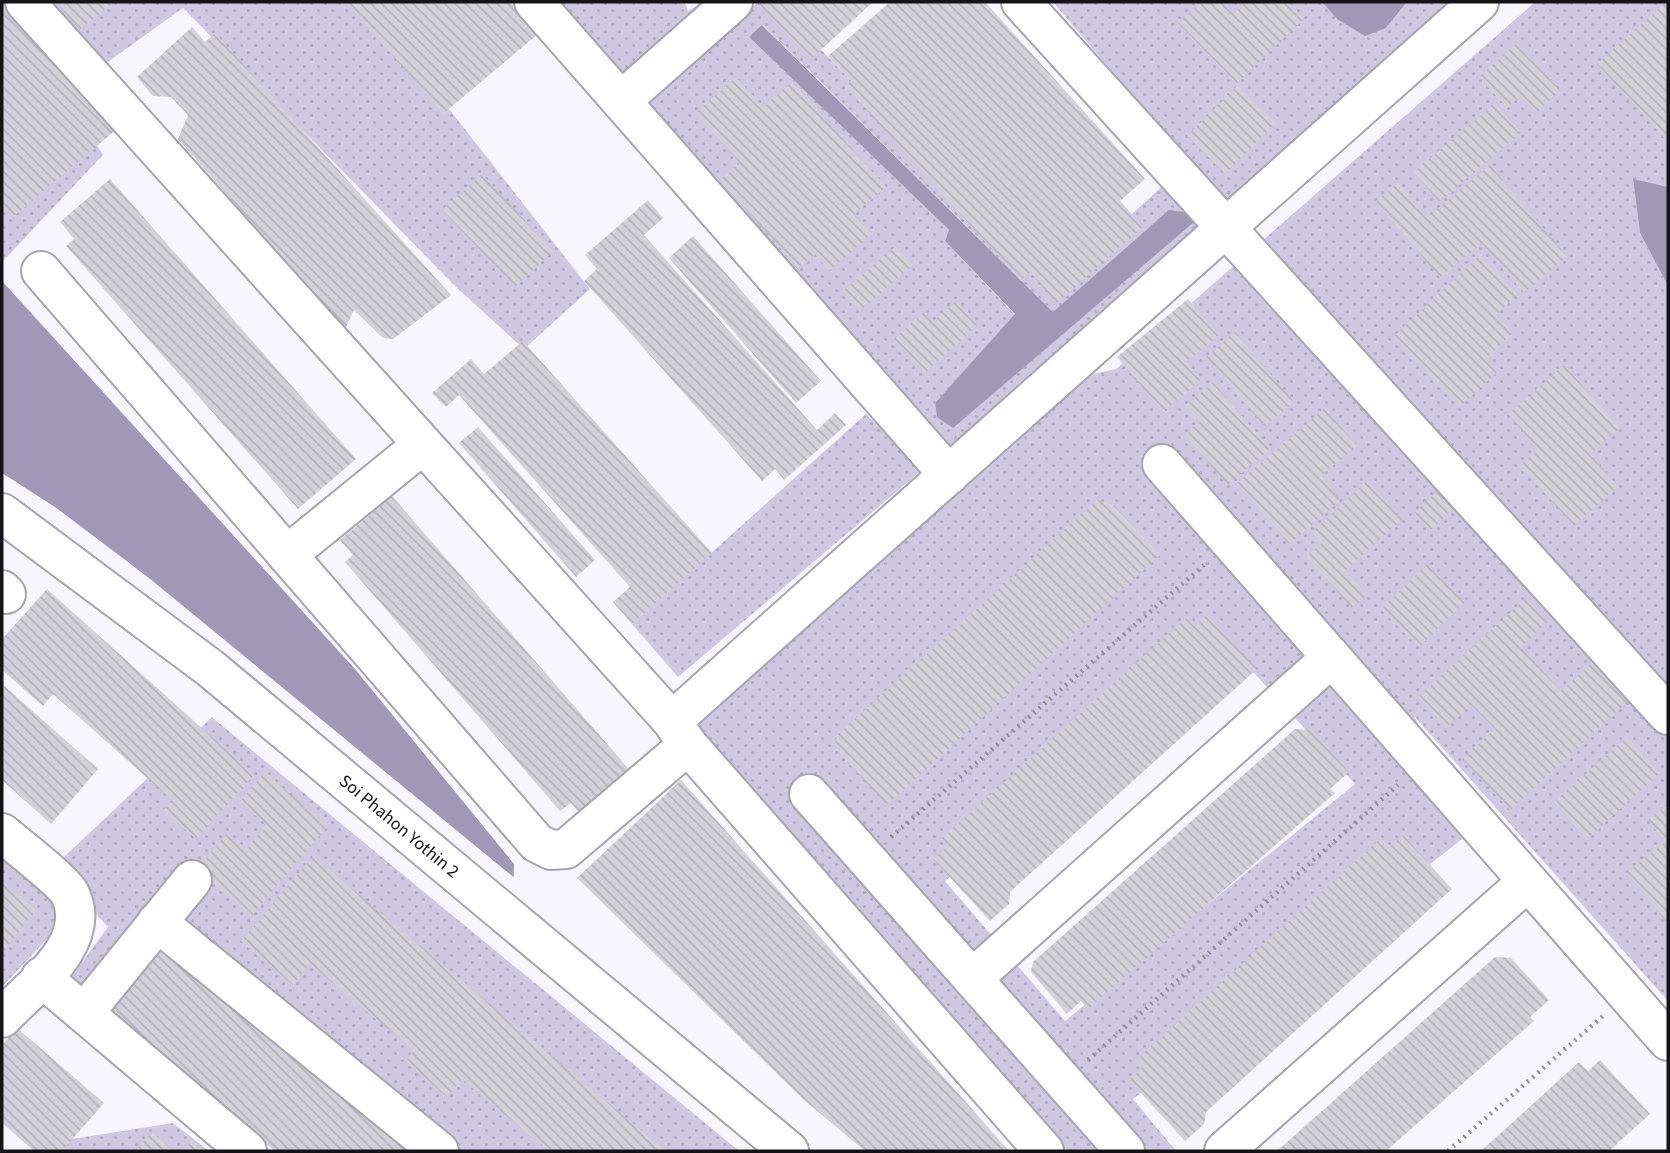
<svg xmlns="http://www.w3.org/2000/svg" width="1670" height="1153" viewBox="0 0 1670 1153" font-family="'Source Sans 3',sans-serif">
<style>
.grass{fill:url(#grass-dots);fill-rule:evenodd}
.water{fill:#a098b7}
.pier{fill:#f7f5fe}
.building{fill:url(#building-back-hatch)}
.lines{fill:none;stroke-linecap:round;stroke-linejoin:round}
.minor-casing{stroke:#a6a5ad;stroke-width:42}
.path{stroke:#908f95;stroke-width:4.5;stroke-dasharray:2 5;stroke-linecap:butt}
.minor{stroke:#fff;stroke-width:38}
.labels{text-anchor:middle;stroke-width:5;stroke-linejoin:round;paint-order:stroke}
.street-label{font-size:18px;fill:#141316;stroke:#fff}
</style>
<defs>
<pattern id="grass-dots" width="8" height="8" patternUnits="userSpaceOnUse" patternTransform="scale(1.75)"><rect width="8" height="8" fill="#cec8e3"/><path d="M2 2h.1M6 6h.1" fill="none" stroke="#b0abc2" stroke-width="1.8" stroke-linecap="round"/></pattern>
<pattern id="building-back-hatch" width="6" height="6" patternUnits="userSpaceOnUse" patternTransform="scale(1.75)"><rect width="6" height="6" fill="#d2d0d9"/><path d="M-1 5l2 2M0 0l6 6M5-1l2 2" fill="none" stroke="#b3b2ba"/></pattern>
</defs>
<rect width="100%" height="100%" fill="#f7f5fe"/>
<path class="grass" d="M2 2H7L103 155 2 262Z
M51 2H414L413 63 590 289 524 349 456 287 183 8 105 64Z
M551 2H685L688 11 702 2H715L625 76Z
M758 2H774L1053 286 1166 183 1205 223 951 450 646 103ZM763 25 1053 312 1169 211 937 417 935 403 1015 315 945 241 949 230 749 37Z
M1053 2H1322L1337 19 1386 28 1407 2H1461L1230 210Z
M1535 2H1668V32L1621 85 1668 137V187L1633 180 1640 233 1668 286V1001L1414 716 1471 832 1133 1099 1176 1151H1067L697 730 713 704 1093 374 1116 369ZM1226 642 1355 784 1065 1021 945 881Z
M866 414 922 470 678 677 632 624Z
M212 717 739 1151H452L78 999 64 987 108 927 75 892 62 859Z
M2 847 60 905 57 928 2 987Z
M173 1123 209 1151H51L53 1142Z"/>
<path class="water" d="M1322 2H1407L1386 28 1365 36 1337 19Z
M762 25 1053 312 1169 210 1183 212 1194 222 953 428 937 417 935 403 1015 314 945 241 949 230 749 37Z
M1633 179 1668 187V286L1640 233Z
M2 281 355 669 514 864 511 963 2 543Z"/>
<path class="pier" d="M2 473 55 507 149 578 517 880 514 966 71 601 2 548Z"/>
<path class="building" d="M5 2H10L118 128 13 217 2 204V4Z
M56 2H114L79 30Z
M346 2H510L538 34 443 114Z
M765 2H873L811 59 760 6Z
M890 2H985L1145 179 1120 201 1143 227 1057 303 1030 272 1021 281 845 86 851 81 828 56Z
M1201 2H1222L1234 14 1246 2H1287L1304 19 1237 83 1178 23Z
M1666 2H1668V142L1597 64Z
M192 27 205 42 215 33 451 295 393 339 383 338 354 310 345 329 178 139 188 115 171 97 153 96 137 77Z
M1517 43 1560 90 1536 113 1521 96 1507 108 1479 77Z
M736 77 763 107 792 82 886 187 854 214 872 234 829 271 815 254 798 268 720 180 740 163 695 113Z
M1237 86 1276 123 1225 174 1187 136Z
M1495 103 1521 133 1439 202 1414 172Z
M1490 165 1567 256 1524 293 1482 243 1440 278 1376 201 1398 183 1427 218Z
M482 174 553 251 515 287 442 210Z
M110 179 356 459 298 509 66 246 74 239 60 222Z
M648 200 663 218 644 235 817 430 835 413 846 425 784 480 775 469 762 481 584 281 597 269 585 255Z
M693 236 821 381 796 403 669 258Z
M896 246 913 265 860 311 843 291Z
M1480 255 1518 294 1496 315 1513 333 1485 359 1497 372 1460 407 1393 337Z
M1188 299 1219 335 1186 362 1201 380 1163 412 1117 357Z
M956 301 978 325 925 373 894 339 924 312 933 322Z
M1235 332 1294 402 1265 427 1206 357Z
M523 341 712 553 632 624 613 602 630 587 459 395 446 407 432 393 471 359 484 374Z
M1564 365 1620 428 1590 454 1618 487 1574 526 1520 465 1538 450 1508 414Z
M1213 382 1270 449 1227 485 1185 435 1201 421 1186 405Z
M1325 408 1357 446 1321 476 1341 500 1289 544 1237 483Z
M478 427 595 560 576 577 459 443Z
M1367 481 1402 519 1345 571 1367 595 1352 608 1306 557 1322 543 1312 532Z
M1438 490 1455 507 1430 531 1414 513Z
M392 496 634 775 584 818 571 803 560 811 345 562 353 555 340 540Z
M1097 500 1115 506 1160 555 887 805 834 747 837 735Z
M1427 564 1465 602 1419 647 1381 609Z
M47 589 254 775 196 839 163 810 172 800 53 694 43 706 2 670V639Z
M1526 598 1548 622 1521 647 1561 691 1598 657 1634 696 1510 810 1462 759 1495 729 1472 705 1446 728 1418 697Z
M1207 615 1257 669 1010 892 1009 904 990 921 933 859 948 846 941 839 1186 618 1194 626Z
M2 684 98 769 51 824 2 780Z
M1295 729 1312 730 1349 772 1330 789 1335 793 1088 1009 1081 1001 1067 1014 1031 972 1033 962Z
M1627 737 1660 773 1587 839 1554 802Z
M265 772 328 826 251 916 197 869 227 833 246 849 267 825 239 802Z
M681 780 1009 1151H865L803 1099 577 878Z
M1668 803V924L1627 872 1665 842 1648 820Z
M1403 835 1452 889 1206 1112 1204 1124 1185 1141 1129 1080 1143 1067 1137 1059 1381 838 1390 847Z
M313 856 666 1151H549L462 1079 447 1097 405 1061 414 1051 310 964 293 985 241 941Z
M2 882 36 909 2 954Z
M161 942 413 1151H275L104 1010Z
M1495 957 1511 958 1549 1000 1530 1017 1534 1021 1386 1151H1277Z
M17 1028 104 1103 62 1151H34L2 1123V1045Z
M1600 1060 1650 1114 1609 1151H1481L1579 1062 1588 1071Z
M152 1132 174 1151H135Z
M192 1140 206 1151H182Z"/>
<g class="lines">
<g class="minor-casing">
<g id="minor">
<path d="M25 2 672 721 688 745 1044 1151"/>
<path d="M534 2 949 475"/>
<path d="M1021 2 1668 715"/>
<path d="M621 101 733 2"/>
<path d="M41 271 537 843 551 850 566 849 688 745"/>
<path d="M1162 464 1668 1041"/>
<path id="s1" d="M2 513 210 668 789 1151"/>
<path d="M287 555 421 446"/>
<path d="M2 590 6 594"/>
<path d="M672 721 1479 2"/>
<path d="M809 794 1125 1151"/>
<path d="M2 833C16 845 63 881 70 894 94 943 31 987 2 1018"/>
<path d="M157 922 439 1151"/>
<path d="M41 977 247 1151"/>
<path d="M973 978 1331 658"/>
<path d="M84 1013 192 880"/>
<path d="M1224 1151 1527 882"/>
</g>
</g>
<path class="path" d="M891 837 1204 565
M1088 1060 1398 785
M1448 1151 1603 1016"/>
<use href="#minor" class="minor"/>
</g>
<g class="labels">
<g class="street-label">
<text dy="6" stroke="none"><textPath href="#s1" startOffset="506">Soi Phahon Yothin 2</textPath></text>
</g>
</g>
<rect width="1670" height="1153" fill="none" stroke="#141316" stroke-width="7"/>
</svg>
